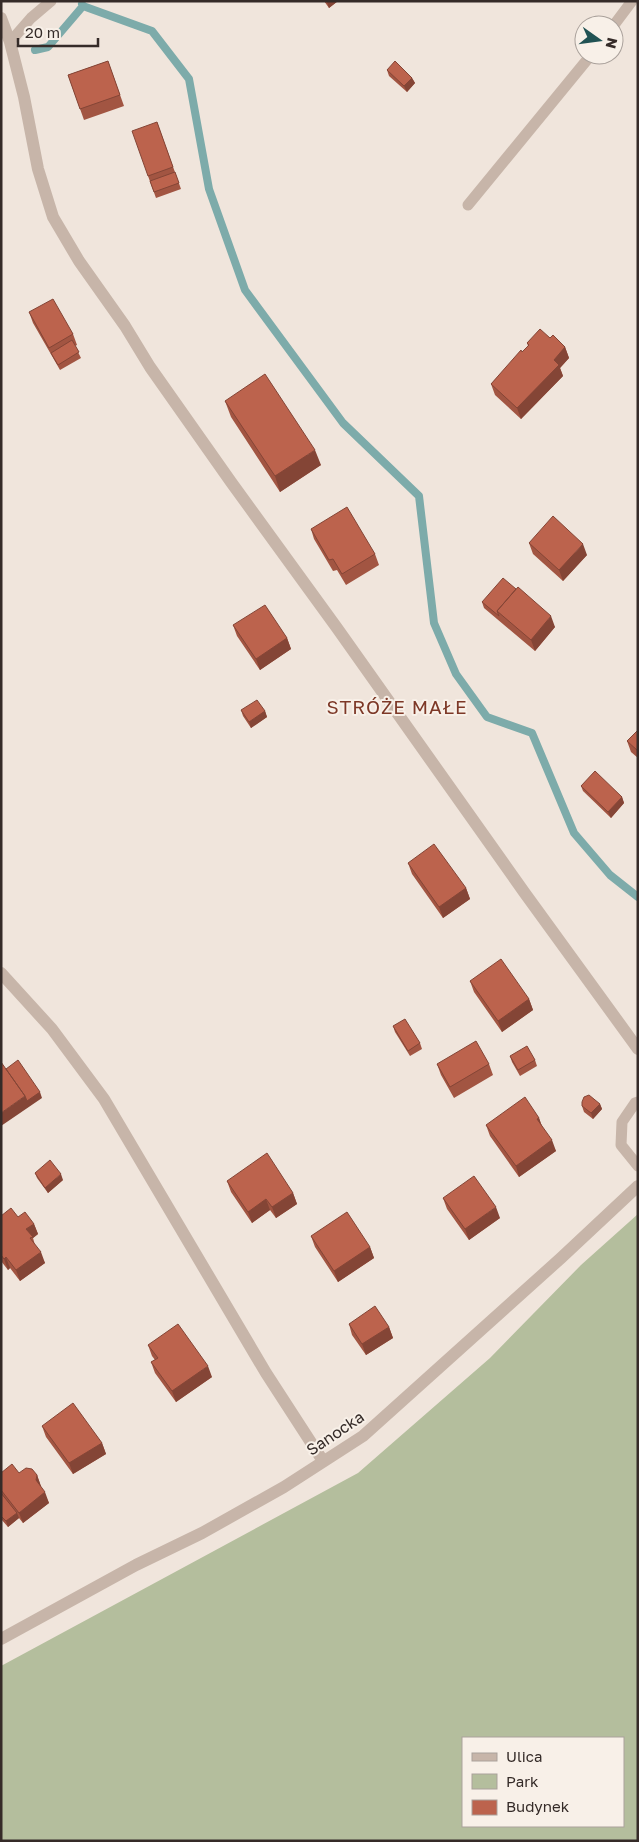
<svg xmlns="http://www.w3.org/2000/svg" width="639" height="1842" viewBox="0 0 639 1842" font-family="'Golos Text',sans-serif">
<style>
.green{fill:#b4be9d;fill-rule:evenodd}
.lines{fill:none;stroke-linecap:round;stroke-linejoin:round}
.stream{stroke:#7dabaa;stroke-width:8}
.lane{stroke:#c7b5a9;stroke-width:11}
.street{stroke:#c7b5a9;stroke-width:12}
.wall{fill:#a25542}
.shaded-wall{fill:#844536}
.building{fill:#bc634d;stroke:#844536}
.labels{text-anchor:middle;stroke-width:4;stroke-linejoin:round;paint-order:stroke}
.street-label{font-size:16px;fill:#352b28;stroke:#f8f0e8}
.quarter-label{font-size:19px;letter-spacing:1px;fill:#7d3827;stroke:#f8f0e8}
</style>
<rect width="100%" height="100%" fill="#f0e5dc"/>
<path class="green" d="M638 1214V1841H1V1666L358 1473 490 1358 581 1265ZM623 1738V1826H463V1738Z"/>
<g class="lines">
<path class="stream" d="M82 4 83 6 152 31 189 79 209 189 245 290 343 423 419 496 434 623 456 674 487 717 532 733 574 833 610 875 638 897
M35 50 48 47 83 6"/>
<path class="lane" d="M614 25 632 1
M10 42 31 18 51 1
M468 205 591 55
M638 1102 635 1103 622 1122 621 1145 638 1166"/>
<path class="street" d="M1 18 10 42 24 97 38 169 53 217 79 261 125 326 150 367 231 482 337 628 524 892 638 1049
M1 973 52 1029 104 1099 266 1373 323 1461
M1 1639 136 1565 202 1533 284 1487 363 1436 561 1258 638 1186"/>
</g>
<path class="wall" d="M324 1H338L329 8Z
M108 61 124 106 84 120 68 75Z
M387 70 412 78 415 83 407 92 389 76Z
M157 122 181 189 156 198 148 176Z
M29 312 73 334 77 345 75 346 81 358 60 370 33 323Z
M550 338 565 347 569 358 560 368 563 376 521 419 495 395 491 384 528 346 527 343Z
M225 401 321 465 280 492 231 417Z
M311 529 375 554 379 565 346 585 337 570 333 571 314 539Z
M529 543 587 555 563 581 533 554Z
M516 589 555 627 535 651 484 608 482 602Z
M233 625 287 638 291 649 260 670 237 636Z
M241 710 265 711 267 717 251 728 243 716Z
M638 730V758L631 752 627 741Z
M581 786 622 797 624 803 611 818 583 791Z
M408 863 466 888 470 899 443 918 412 874Z
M470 981 529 999 533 1010 502 1032 474 992Z
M393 1026 420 1043 422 1049 410 1056 395 1032Z
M510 1056 535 1060 537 1066 520 1076 512 1062Z
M437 1064H489L493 1075 454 1098 441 1075Z
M600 1104 602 1109 593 1119 584 1112 582 1106Z
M539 1118 542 1127 556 1151 519 1177 490 1136 486 1125Z
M35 1173 63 1180 48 1193 37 1178Z
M227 1181 293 1193 297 1204 276 1218 270 1210 252 1223 231 1192Z
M443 1198 500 1218 469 1240 447 1209Z
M1 1216 18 1217 34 1224 38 1234 33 1238 35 1245 45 1263 20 1281 10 1268 8 1270 1 1261Z
M311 1236 370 1247 374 1258 338 1282 315 1247Z
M349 1324 389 1327 393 1338 366 1355 352 1335Z
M148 1345 212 1377 176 1402 155 1373 151 1362 155 1360 152 1356Z
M42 1426 102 1443 106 1454 73 1474 46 1437Z
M1 1473H19L37 1475 41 1487 49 1503 23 1523 19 1518 8 1527 1 1519Z"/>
<path class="shaded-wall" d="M328 1H338L329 8 327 2Z
M412 78 415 83 407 92 404 86Z
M565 347 569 358 560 368 563 376 521 419 517 408 554 360Z
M315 450 321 465 280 492 275 476Z
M583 544 587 555 563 581 559 570Z
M551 616 555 627 535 651 531 640Z
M287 638 291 649 260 670 256 659Z
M265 711 267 717 251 728 249 722Z
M622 797 624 803 611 818 608 812Z
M466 888 470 899 443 918 439 907Z
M529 999 533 1010 502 1032 498 1021Z
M40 1092 42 1098 1 1126V1113L25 1096Z
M600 1104 602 1109 593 1119 591 1113Z
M539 1118 543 1129 537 1119Z
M552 1140 556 1151 519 1177 516 1166Z
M61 1174 63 1180 48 1193 45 1188Z
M293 1193 297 1204 276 1218 272 1207Z
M266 1199 270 1210 252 1223 248 1212Z
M496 1207 500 1218 469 1240 465 1229Z
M34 1224 38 1234 33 1238 26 1229Z
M370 1247 374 1258 338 1282 334 1271Z
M41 1252 45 1263 20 1281 16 1270Z
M6 1257 10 1268 8 1270 4 1259Z
M389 1327 393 1338 366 1355 362 1344Z
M208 1366 212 1377 176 1402 172 1391Z
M102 1443 106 1454 73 1474 69 1463Z
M37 1475 41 1486 40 1491 36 1480Z
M45 1492 49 1503 23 1523 19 1513Z
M17 1513 19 1518 8 1527 6 1521Z"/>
<path class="building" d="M108 61 120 95 80 109 68 75Z
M395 61 412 78 404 86 387 70Z
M157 122 173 167 148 176 132 131Z
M175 172 179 183 154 192 150 181Z
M53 299 73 334 49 348 29 312Z
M540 329 550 338 553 335 565 347 554 360 559 365 517 408 491 384 521 350 522 352 529 345 527 343Z
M72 340 79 352 58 365 51 353Z
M265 374 315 450 275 476 225 401Z
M347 507 375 554 342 574 333 559 329 560 311 529Z
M553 516 583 544 559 570 529 543Z
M503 578 516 589 497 611 499 616 482 602Z
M518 587 551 616 531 640 497 611Z
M265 605 287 638 256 659 233 625Z
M257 700 265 711 249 722 241 710Z
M638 730V751L627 741Z
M595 771 622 797 608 812 581 786Z
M434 844 466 888 439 907 408 863Z
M501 959 529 999 498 1021 470 981Z
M405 1019 420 1043 408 1051 393 1026Z
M476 1041 489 1064 450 1087 437 1064Z
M527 1046 535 1060 518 1070 510 1056Z
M18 1060 40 1092 27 1101 25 1096 6 1069Z
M1 1062 25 1096 1 1113Z
M589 1095 600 1104 591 1113 582 1106V1102L584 1097Z
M525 1097 539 1118 537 1119 552 1140 516 1166 486 1125Z
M267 1153 293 1193 272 1207 266 1199 248 1212 227 1181Z
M50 1160 61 1174 45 1188 35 1173Z
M474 1176 496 1207 465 1229 443 1198Z
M11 1208 18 1217 25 1212 34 1224 26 1229 33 1237 30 1238 41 1252 16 1270 6 1257 4 1259 1 1255V1216Z
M347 1212 370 1247 334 1271 311 1236Z
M375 1306 389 1327 362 1344 349 1324Z
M178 1324 208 1366 172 1391 151 1362 158 1358 148 1345Z
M73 1403 102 1443 69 1463 42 1426Z
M12 1464 19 1473 26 1468 32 1469 37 1475 36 1480 45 1492 19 1513 1 1490V1473Z
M1 1493 17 1513 6 1521 1 1516Z"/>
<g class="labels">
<g class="street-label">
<text transform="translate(335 1433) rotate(-34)" y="6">Sanocka</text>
</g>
<g class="quarter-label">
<text x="397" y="714">STRÓŻE MAŁE</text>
</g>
</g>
<rect width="639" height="1842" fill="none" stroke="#352b28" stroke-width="5"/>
<rect x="462" y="1737" width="162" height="90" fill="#f8f0e8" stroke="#aaa19b"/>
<rect x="472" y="1753" width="25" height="8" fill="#c7b5a9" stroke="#aaa19b"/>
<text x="506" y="1762" font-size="15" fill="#352b28">Ulica</text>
<rect x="472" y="1774" width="25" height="15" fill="#b4be9d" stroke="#aaa19b"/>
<text x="506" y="1787" font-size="15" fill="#352b28">Park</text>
<rect x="472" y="1800" width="25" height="15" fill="#bc634d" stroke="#aaa19b"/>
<text x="506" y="1812" font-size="15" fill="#352b28">Budynek</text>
<g transform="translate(599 40) rotate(104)"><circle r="24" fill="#f8f0e8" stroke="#aaa19b"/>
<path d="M0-4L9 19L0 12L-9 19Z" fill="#215253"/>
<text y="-8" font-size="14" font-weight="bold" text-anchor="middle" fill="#352b28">N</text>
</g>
<path d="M18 38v8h80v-8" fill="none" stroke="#352b28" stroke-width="2.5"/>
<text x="25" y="38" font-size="15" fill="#352b28" stroke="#f8f0e8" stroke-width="4" paint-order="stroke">20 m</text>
</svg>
